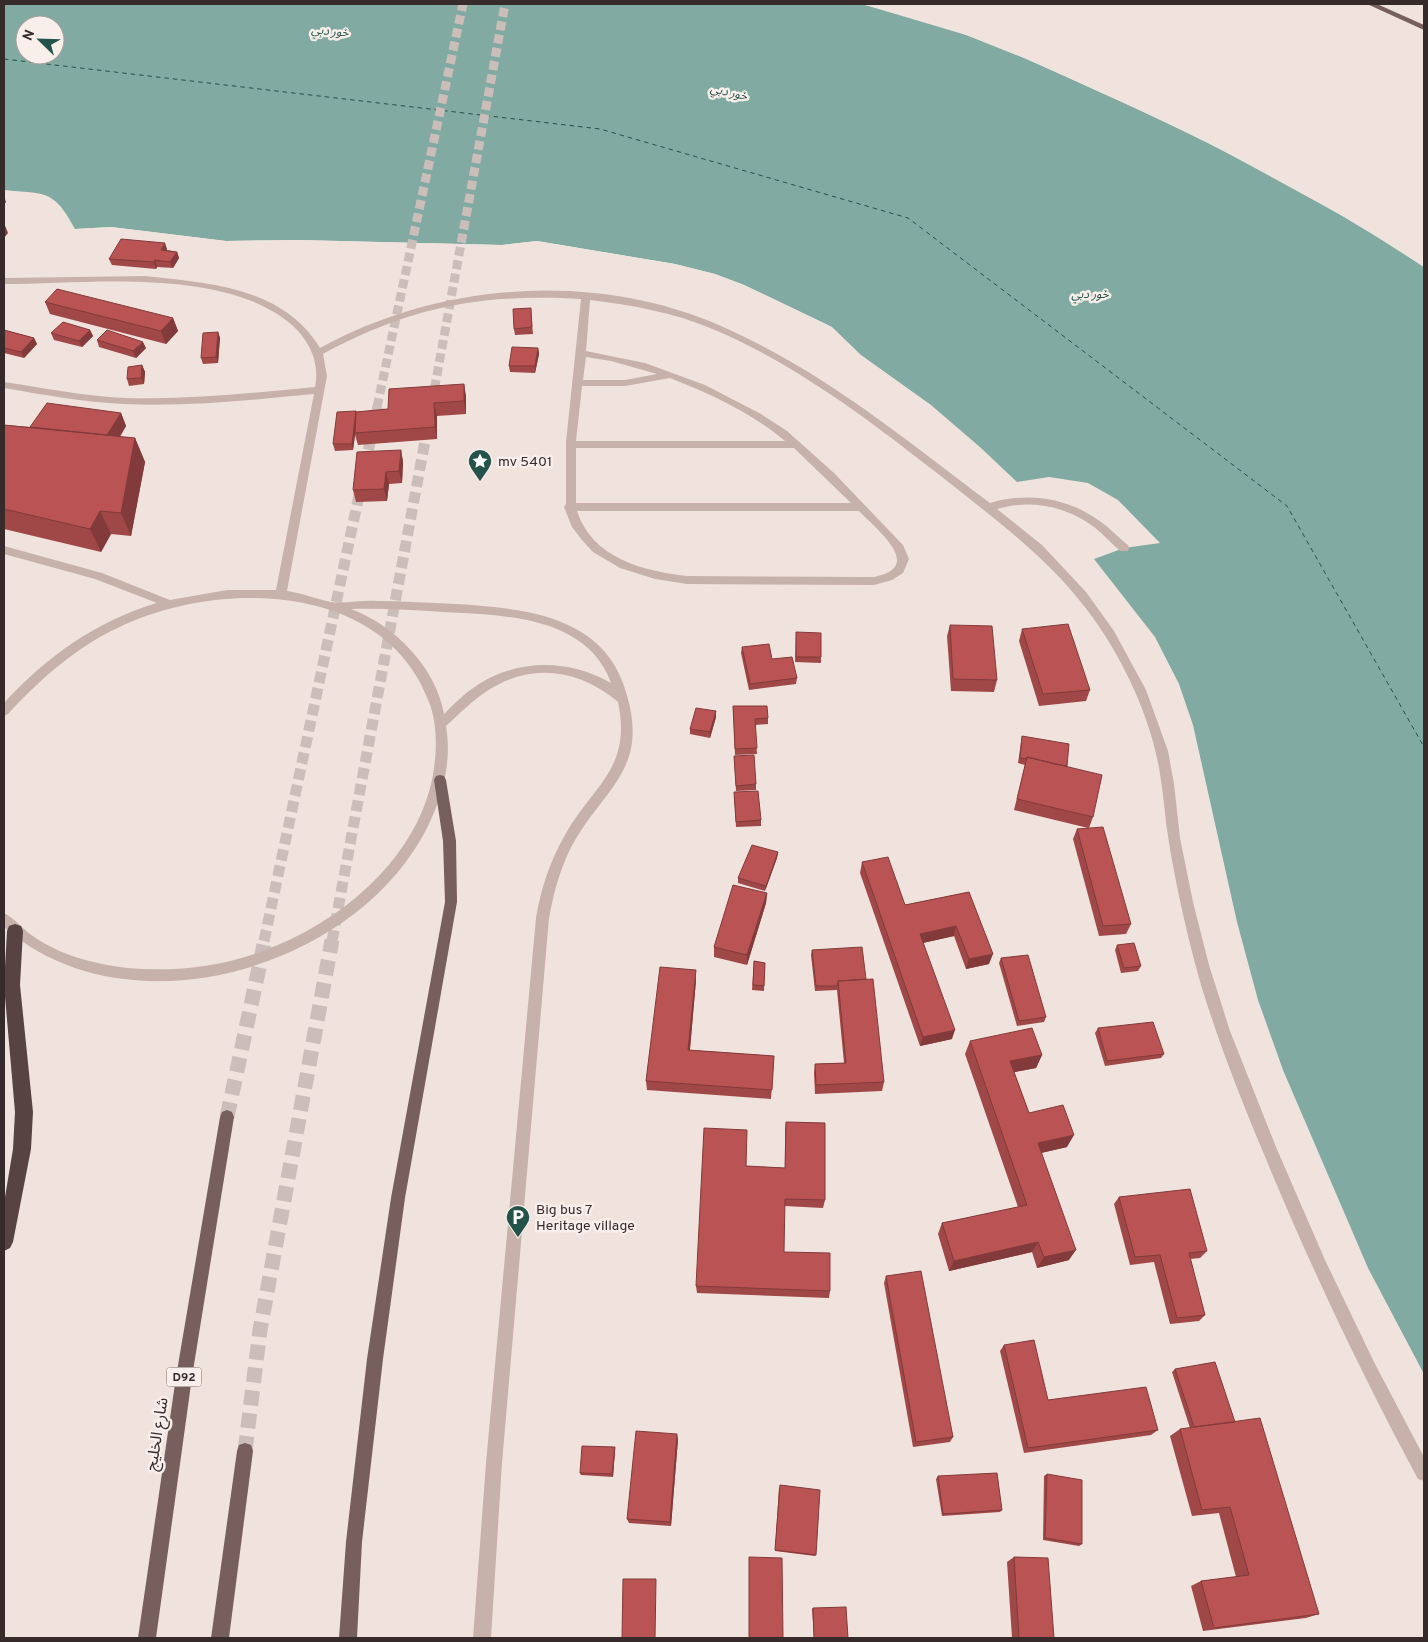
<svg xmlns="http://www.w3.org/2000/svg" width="1428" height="1642" viewBox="0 0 1428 1642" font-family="Overpass,'Noto Sans Arabic',sans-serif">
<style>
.water{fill:#80aaa2;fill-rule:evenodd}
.pier{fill:#f0e3de}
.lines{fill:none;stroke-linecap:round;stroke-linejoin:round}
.ferry{stroke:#23534b;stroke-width:1;stroke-dasharray:4.5 4;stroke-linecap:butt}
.major-tunnel-far2{stroke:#cbbeba;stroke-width:9;stroke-dasharray:9 4.5;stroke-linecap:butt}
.major-tunnel-far1{stroke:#cbbeba;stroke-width:11;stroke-dasharray:11 5.5;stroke-linecap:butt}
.major-tunnel{stroke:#cbbeba;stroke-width:15;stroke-dasharray:15 8;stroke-linecap:butt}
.minor{fill:#c7b1ab;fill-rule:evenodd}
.major{fill:#765f5c;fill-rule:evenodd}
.highway{fill:#564342;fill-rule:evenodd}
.wall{fill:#a04747}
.shaded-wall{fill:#823a3a}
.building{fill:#ba5353;stroke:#823a3a}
.labels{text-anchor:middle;stroke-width:5;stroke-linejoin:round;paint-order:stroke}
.far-water-label{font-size:12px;font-style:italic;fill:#23534b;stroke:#f8eeea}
.shield{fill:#f8eeea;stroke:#706664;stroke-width:1}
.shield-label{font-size:12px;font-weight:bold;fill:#362b2a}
.poi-label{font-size:14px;fill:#362b2a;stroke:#f8eeea;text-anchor:start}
.near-street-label{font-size:16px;fill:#362b2a;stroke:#f8eeea}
</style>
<rect width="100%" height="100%" fill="#f0e3de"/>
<path class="water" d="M4 4H862C897 14 933 23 967 35 1013 52 1058 73 1102 93 1214 143 1322 200 1424 267V1374L1368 1268 1283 1070 1258 1000 1237 922 1193 725 1179 684 1155 637 1094 559 1124 548 1160 543 1118 500 1088 483 1049 477 1017 482 981 448 931 405 861 355 832 327 744 285 715 274 675 264 537 241 502 245 299 240 226 241 111 227 75 229C54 189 45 194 4 190ZM25 25H55V55H25Z"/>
<path class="pier" d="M862 4H871L967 33 1030 58 1136 106 1210 141 1364 224 1424 264V267L1363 227 1209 143 1135 108 1029 60 966 35Z
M111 227 226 241 299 240 502 245 537 241 675 264 715 274 744 285 832 327 818 322 743 287 715 277 674 266 537 244 502 247 299 243 226 244 111 230 74 231 75 229Z"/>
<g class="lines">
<path class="ferry" d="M4 59 600 129 908 218 1287 506 1424 747"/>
<path class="major-tunnel-far2" d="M432 402 505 4
M377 407 463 4"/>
<path class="major-tunnel-far1" d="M365 466 378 406
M264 941 361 486
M332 941 428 425"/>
<path class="major-tunnel" d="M227 1117 265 940
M245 1451 260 1330 332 940"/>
<path class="minor" d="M145 276C209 283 283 287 320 348 443 280 603 270 732 331 826 374 908 441 990 503 1027 492 1066 497 1098 520 1109 527 1118 537 1128 545L1129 548 1128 551H1120C1111 543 1103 534 1094 527 1066 506 1030 499 997 509L1042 545 1086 592 1114 631 1146 690 1168 751 1174 784 1180 838 1193 902 1209 965 1230 1031 1276 1147 1325 1260 1375 1364 1424 1457V1481L1418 1479C1362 1375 1311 1268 1266 1159 1242 1102 1219 1044 1201 985 1188 939 1177 891 1169 843 1165 820 1164 797 1160 774 1154 736 1140 699 1122 665 1076 577 1012 533 937 473 868 419 791 361 710 328 672 312 631 305 590 300L586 351 645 363 705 385 761 414 787 431 834 473 903 545 909 559 903 573 892 580 874 585 687 584 655 579 620 568 593 552 582 540 572 527 564 507 566 504V442L581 299C484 293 409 307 323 354L327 376 287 591C302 593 316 599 331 602 343 604 363 600 377 601 403 601 430 603 456 604 519 608 598 614 623 683 631 706 636 729 630 753 622 782 600 802 584 826 564 854 555 885 549 918L502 1463 491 1638H473L486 1463 536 918C541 888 550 861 565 835 593 785 632 769 618 702 579 669 531 662 487 691 472 701 459 714 446 726 452 761 443 796 427 828 356 969 127 1036 4 927V913C14 918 21 927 30 934 58 955 94 964 128 968 172 972 219 967 260 952 340 924 422 856 434 768 437 747 437 722 429 702 385 583 224 580 126 624 80 644 42 677 8 714L4 716V703C46 657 96 621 157 603L95 579 4 554V546L102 573 170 600 227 590H276L314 394C251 400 187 407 124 404 84 402 44 395 4 388V382C44 388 84 396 125 398 188 400 252 393 315 387 320 363 310 342 293 326 226 266 88 284 4 284V278ZM586 357 611 361 657 374 625 380H583ZM670 378C711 394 752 413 785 441H576L582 386H625ZM576 448H794L851 503H576ZM577 511H859C876 529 926 567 874 577L687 576C643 571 592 558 577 511ZM351 609C382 608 412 610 443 612 503 615 587 616 611 683 570 660 521 658 479 684 466 692 455 703 444 714 436 667 394 625 351 609Z"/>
<path class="major" d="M1367 4H1377L1424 25V30Z
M440 775 444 776 446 780 456 841 457 902 405 1198 383 1359 362 1542 357 1638H339L346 1542 367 1359 391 1198 445 902 443 841 434 780 436 776Z
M227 1110 232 1112 234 1117 192 1377 156 1638H138L176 1377 220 1117 222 1112Z
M245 1443 251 1445 253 1451 229 1638H211L237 1451 239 1445Z"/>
<path class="highway" d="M15 924 21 926 23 931 20 985 33 1112 31 1149 13 1242 10 1248 4 1251V1203L13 1149 15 1112 4 985 7 931 9 926Z"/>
</g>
<path class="wall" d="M167 249V250L177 252 179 258 173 268 157 267 156 269 112 265 109 259Z
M45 302 173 318 178 331 166 344 50 314Z
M531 314 533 334 515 335 514 329Z
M4 330 34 338 37 344 24 358 4 353Z
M90 330 93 336 82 347 54 340 51 333Z
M218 332 220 338 218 363 203 364 201 358Z
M97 340 146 348 136 358 99 347Z
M538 348 539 354 535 373 510 372 509 366Z
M142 365 145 372 144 384 129 386 127 379Z
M464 384 466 397V414L437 416V439L358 445 355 435 353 450 335 451 333 444 356 412 388 409Z
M121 413 126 426 120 437 135 438 145 462 131 536 111 534 101 552 4 529V425L30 427Z
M401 450 403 462 402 483 389 484 387 501 356 502 353 490Z
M950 625 997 680 994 692 951 691 947 636Z
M1022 629 1090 690 1086 701 1039 706 1019 641Z
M796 632 821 657V663L795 662Z
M742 647 772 659 797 678 796 684 749 690 741 653Z
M733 706 768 718V724L755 725 757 754 735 755Z
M716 711V717L710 738 690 734V729Z
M1022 736 1067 766 1093 817 1089 828 1131 924 1126 934 1099 936 1073 839 1077 829 1088 828 1014 810 1025 765 1018 763 1021 742Z
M734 756 756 784V790L736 791Z
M734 792 761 820V826L736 827Z
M778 852 777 858 765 891 738 883V878Z
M862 862 905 905 969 892 989 964 966 969 954 936 923 943 952 1039 920 1046 860 873Z
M767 893 766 903 747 965 714 957V947Z
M1117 945 1141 966 1138 971 1121 973 1115 950Z
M812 950 866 979 884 1082 882 1091 815 1094 814 1073 815 1064 844 1063 837 990 815 991 811 955Z
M1001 958 1046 1017 1044 1022 1017 1026 999 963Z
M754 961 765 963 764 991 752 990Z
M696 980 690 1050 774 1056 771 1099 647 1090 646 1081Z
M1098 1028 1164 1054 1161 1058 1105 1066 1095 1033Z
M970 1041 1042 1055 1036 1068 1014 1072 1029 1113 1067 1147 1041 1153 1069 1260 1037 1268 1032 1252 949 1271 938 1234 942 1223 1018 1207 965 1054Z
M786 1122 825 1200 823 1208 784 1206V1252L830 1291 829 1298 697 1293 696 1286 746 1166 785 1168V1130Z
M1119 1197 1207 1251 1200 1258 1190 1259 1205 1315 1199 1321 1170 1324 1154 1262 1130 1265 1114 1204Z
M886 1276 953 1437 950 1442 913 1447 884 1283Z
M1004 1345 1048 1400 1158 1430 1151 1435 1024 1453 1000 1351Z
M1175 1369 1235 1422 1319 1614 1306 1618 1203 1631 1191 1586 1201 1581 1236 1577 1219 1513 1192 1516 1170 1436 1180 1429 1190 1428 1172 1372Z
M678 1439 671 1526 629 1523 627 1519Z
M615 1447V1450L613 1477 581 1475 580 1473Z
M1047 1474 1082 1544 1079 1546 1043 1540 1044 1476Z
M938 1476 1002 1510 1000 1512 942 1516 936 1479Z
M779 1487 816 1555 815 1556 775 1551Z
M1014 1557 1054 1638H1012L1007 1562Z
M813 1608 848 1638H814L812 1609Z"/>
<path class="shaded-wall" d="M4 196 6 202 4 205Z
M4 223 8 233 4 238Z
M165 243 167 249 164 256 161 250Z
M177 252 179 258 173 268 170 262Z
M155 260 157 267 156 269 154 262Z
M173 318 178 331 166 344 161 331Z
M90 330 93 336 82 347 79 341Z
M218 332 220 338 218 363 216 357Z
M34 338 37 344 24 358 21 352Z
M143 342 146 348 136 358 133 351Z
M538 348 539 354 535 373V366Z
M142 365 145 372 144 384 141 378Z
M464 384 466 397V414L464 401Z
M434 403 437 416V439L435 427Z
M356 411 355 433V435L353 450 352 444Z
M121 413 126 426 106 458 100 446Z
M135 438 145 462 131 536 121 513Z
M401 450 403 462 402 483 399 471Z
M386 472 389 484 387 501 384 489Z
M100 511 111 534 101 552 90 529Z
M716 711V717L710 738V732Z
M778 852 777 858 765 891 766 886Z
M767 893 766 903 747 965V955Z
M956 926 954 936 918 944 920 934Z
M993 954 989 964 966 969 969 959Z
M696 970V980L689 1059 688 1050Z
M955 1030 952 1039 920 1046 923 1037Z
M1042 1055 1036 1068 1005 1074 1010 1061Z
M1074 1135 1067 1147 1032 1155 1038 1143Z
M1038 1242 1032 1252 949 1271 954 1261Z
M1076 1250 1069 1260 1037 1268 1044 1257Z
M677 1434 678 1439 671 1526 670 1522Z
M615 1447V1450L613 1477 612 1474Z"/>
<path class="building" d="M121 239 165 243 161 250 177 252 170 262 155 260 154 262 109 259Z
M57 289 173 318 161 331 45 302Z
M531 308 532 327 514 329 513 309Z
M63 322 90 330 79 341 51 333Z
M4 330 34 338 21 352 4 348Z
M107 330 143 342 133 351 97 340Z
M218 332 216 357 201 358 203 333Z
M512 347 538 348 535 366H509Z
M142 365 141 378 127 379 128 367Z
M464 384V401L434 403 435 427 355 433 356 412 388 409 389 389Z
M47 403 121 413 107 435 30 427Z
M356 411 352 444H333L337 412Z
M4 425 135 438 121 513 100 511 90 529 4 509Z
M401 450 399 471 386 472 384 489 353 490 357 452Z
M1068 624 1090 690 1043 694 1022 629Z
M950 625 992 626 997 680 953 679Z
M796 632 821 633V657H796Z
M769 644 772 659 792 657 797 678 750 684 742 647Z
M733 706H767L768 718 755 719 757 748 735 749Z
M696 708 716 711 710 732 690 729Z
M1022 736 1069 744 1067 766 1055 764 1027 757V759L1020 758Z
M754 755 756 784 736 786 734 756Z
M1027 757 1102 775 1093 817 1017 799Z
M758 791 761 820 736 822 734 792Z
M1103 827 1131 924 1103 926 1077 829Z
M752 845 778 852 766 886 738 878Z
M888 857 905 905 969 892 993 954 969 959 956 926 920 934 955 1030 923 1037 862 862Z
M733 885 767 893 747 955 714 947Z
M1134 943 1141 966 1124 968 1117 945Z
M862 947 866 979 838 981 837 986H816L812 950Z
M1028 955 1046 1017 1019 1021 1001 958Z
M754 961 765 963 764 986 753 985Z
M660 967 696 970 688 1050 774 1056 772 1090 646 1081Z
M873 979 884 1082 816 1085 815 1064 846 1063 838 981Z
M1153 1022 1164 1054 1107 1061 1098 1028Z
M1032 1028 1042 1055 1010 1061 1029 1113 1063 1105 1074 1135 1038 1143 1076 1250 1044 1257 1038 1242 954 1261 942 1223 1027 1205 970 1041Z
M786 1122 825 1123V1200L785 1199 784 1252 830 1253V1291L696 1286 704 1128 747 1130 746 1166 785 1168Z
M1190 1189 1207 1251 1189 1253 1205 1315 1177 1318 1160 1255 1135 1257 1119 1197Z
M921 1271 953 1437 916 1442 886 1276Z
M1034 1340 1048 1400 1146 1387 1158 1430 1028 1448 1004 1345Z
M1215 1362 1235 1422 1194 1427 1175 1369Z
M1260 1418 1319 1614 1214 1628 1201 1581 1249 1575 1230 1507 1202 1510 1180 1429Z
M636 1431 677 1434 670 1522 627 1519Z
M582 1446 615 1447 612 1474 580 1473Z
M997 1473 1002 1510 943 1514 938 1476Z
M1047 1474 1082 1480V1544L1045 1538Z
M780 1485 820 1490 816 1555 775 1550Z
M749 1557 782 1558 783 1638H749Z
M1014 1557 1048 1558 1054 1638H1019Z
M623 1579H656L655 1638H622Z
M846 1607 848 1638H814L813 1608Z"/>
<defs>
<g id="sight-pin" transform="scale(1.25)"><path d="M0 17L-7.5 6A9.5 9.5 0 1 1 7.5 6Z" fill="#23534b" stroke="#f8eeea"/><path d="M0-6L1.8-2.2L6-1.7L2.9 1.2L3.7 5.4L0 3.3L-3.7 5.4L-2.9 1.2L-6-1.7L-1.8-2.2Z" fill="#fff"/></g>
<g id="parking-pin" transform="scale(1.25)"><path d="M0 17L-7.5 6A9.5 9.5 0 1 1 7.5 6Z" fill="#23534b" stroke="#f8eeea"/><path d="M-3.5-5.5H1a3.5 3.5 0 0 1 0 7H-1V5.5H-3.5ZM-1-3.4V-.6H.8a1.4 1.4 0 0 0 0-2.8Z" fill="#fff"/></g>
</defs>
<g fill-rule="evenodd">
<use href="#sight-pin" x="480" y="461"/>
<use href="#parking-pin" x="518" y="1217"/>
</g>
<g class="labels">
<g class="far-water-label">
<text transform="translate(330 31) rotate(5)" y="4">خور دبي</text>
<text transform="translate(729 92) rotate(13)" y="4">خور دبي</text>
<text x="1090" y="298">خور دبي</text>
</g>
<rect class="shield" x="166.5" y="1367.5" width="35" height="19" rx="4"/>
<g class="shield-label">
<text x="184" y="1381">D92</text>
</g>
<g class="poi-label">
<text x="498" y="466">mv 5401</text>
<text x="536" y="1214">Big bus 7<tspan x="536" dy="16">Heritage village</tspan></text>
</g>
<g class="near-street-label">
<text transform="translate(156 1434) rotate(-81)" y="6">شارع الخليج</text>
</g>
</g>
<rect width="1428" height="1642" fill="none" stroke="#362b2a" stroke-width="10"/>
<g transform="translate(40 40) rotate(293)"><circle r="24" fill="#f8eeea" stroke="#aaa09d"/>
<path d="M0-4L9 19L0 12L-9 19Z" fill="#23534b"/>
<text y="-8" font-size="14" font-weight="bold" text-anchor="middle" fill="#362b2a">N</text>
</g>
</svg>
